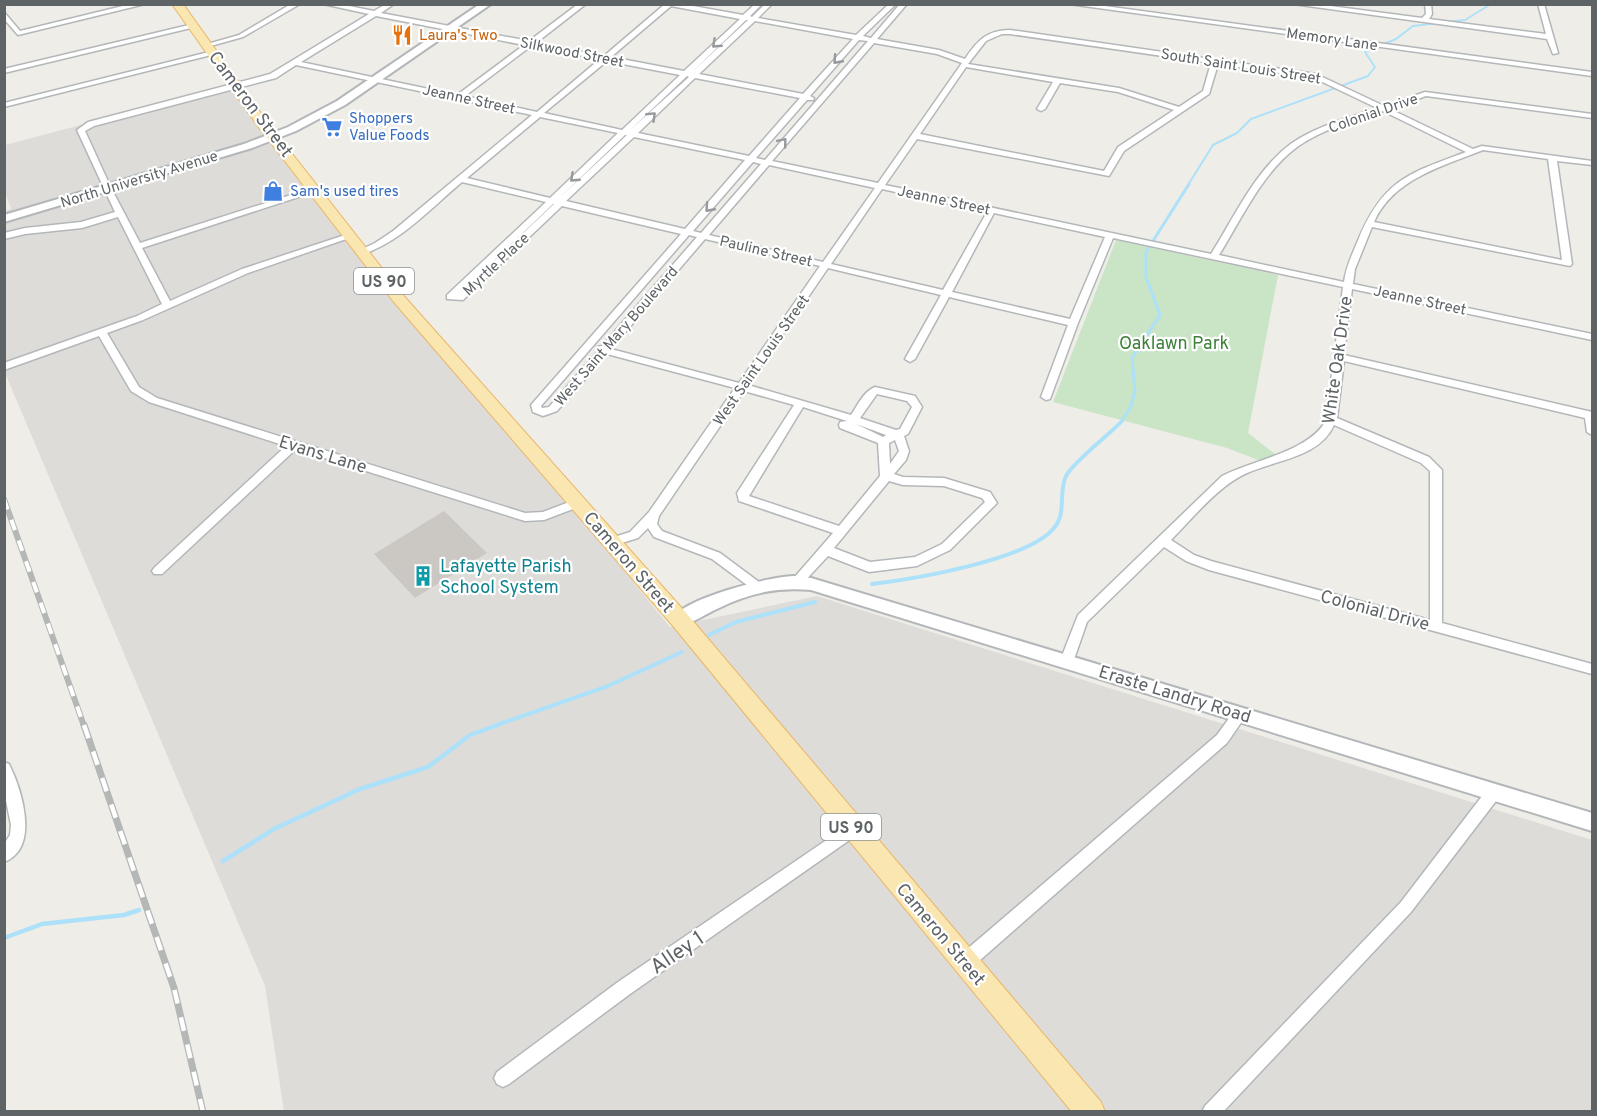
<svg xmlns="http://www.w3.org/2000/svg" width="1597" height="1116" viewBox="0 0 1597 1116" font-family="Overpass,sans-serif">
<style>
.industrial{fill:#dedcd9}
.green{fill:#c9e5c5}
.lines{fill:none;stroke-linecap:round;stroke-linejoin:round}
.stream-far3{stroke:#ade1fa;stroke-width:2}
.stream-far2{stroke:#ade1fa;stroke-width:3}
.stream-far1{stroke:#ade1fa;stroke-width:4}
.stream{stroke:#ade1fa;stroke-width:4.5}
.building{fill:#cbc8c4}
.street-casing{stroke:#b4b7ba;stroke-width:3}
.secondary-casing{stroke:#b3b7ba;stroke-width:4}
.primary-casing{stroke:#e9b667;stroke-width:2}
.street{fill:#fff;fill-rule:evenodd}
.secondary{fill:#fff;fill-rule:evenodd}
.primary{fill:#fae6b1;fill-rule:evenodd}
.rail-far1-casing{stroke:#b5b6b6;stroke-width:6}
.rail-casing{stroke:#b5b6b6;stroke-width:7}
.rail-far1{stroke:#fff;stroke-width:4;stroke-dasharray:11;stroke-linecap:butt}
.rail{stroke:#fff;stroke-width:4.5;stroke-dasharray:14;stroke-linecap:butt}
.oneway{stroke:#969a9c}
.labels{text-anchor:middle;stroke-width:4.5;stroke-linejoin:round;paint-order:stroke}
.far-food-label{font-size:15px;fill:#c56008;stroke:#fff;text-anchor:start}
.far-street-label{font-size:15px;fill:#5e6366;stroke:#fff}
.far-shop-label{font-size:15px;fill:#366cbe;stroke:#fff;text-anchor:start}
.shield{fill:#fff;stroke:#8e9294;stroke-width:1.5}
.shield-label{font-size:16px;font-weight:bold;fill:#5e6366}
.street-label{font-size:18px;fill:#5e6366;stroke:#fff}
.park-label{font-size:18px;fill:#3f813a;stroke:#fff}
.culture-label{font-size:18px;fill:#0d838f;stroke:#fff;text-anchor:start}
.near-street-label{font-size:21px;fill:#5e6366;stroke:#fff}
</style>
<rect width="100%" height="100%" fill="#efede7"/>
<path class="industrial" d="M228 86 670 627 817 596 1592 840V1111H284L265 986 5 373 4 211 11 209 5 192V145Z"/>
<path class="green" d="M1116 240 1278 275 1248 433 1275 454 1261 461 1227 448 1053 402Z"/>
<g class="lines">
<path class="stream-far3" d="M1445 22 1465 20 1491 4
M1188 185 1213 145 1237 133 1251 119 1368 76 1375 67 1365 52 1396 39 1413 26 1438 23"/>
<path class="stream-far2" d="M1121 422 1131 406 1135 391 1132 358 1160 315 1146 277V252L1189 184"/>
<path class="stream-far1" d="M872 584C914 579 1028 560 1054 528 1067 513 1058 493 1066 476 1074 461 1109 435 1122 421
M709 635 736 622 815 602
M494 726 608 686 682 652"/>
<path class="stream" d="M223 861 274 829 360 789 428 767 470 735 498 725
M4 938 42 924 124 915 139 910"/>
</g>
<path class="building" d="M444 511 487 553 415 598 374 554Z"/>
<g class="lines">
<g class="street-casing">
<path id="street" d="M131 4H145L18 35 4 19V12L20 31Z
M291 4H300L243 37 207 47 204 45 239 35Z
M323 4H339L374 11 386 4H394L381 13 529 41 578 4H586L536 43 604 56 665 4H682L743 15 755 4H762L750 16 752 17 765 4H772L758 18 856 35 889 4H896L863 36 871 38 900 4H907L877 39 939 50 965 59C977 41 987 30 1010 30L1316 74 1384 106 1425 92 1592 114V118L1426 96 1390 109 1473 149 1482 146 1592 161V165L1557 161 1572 264 1570 266 1372 227 1355 269 1353 284 1592 334V340L1352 289 1344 355 1592 412V435L1587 432 1585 418 1344 361 1337 418 1429 457 1442 470V623L1592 664V674L1209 570 1186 561 1164 547 1087 622 1072 665 1067 666 1062 665 1060 661 1078 615 1222 476C1253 460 1311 451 1326 420L1343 287 1113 238 1078 323 1050 399 1046 400 1041 397 1068 325 949 297 915 359 910 362 905 359 941 295 828 268 748 385 851 415C858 405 863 392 875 387L915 396 922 407 908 434 904 436 909 451 906 460 894 474 903 477 944 478 990 492 997 503 950 550 917 566 869 572 828 556 801 585H793L791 582 793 579 833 533 739 501 737 493 794 405 744 391 659 516 657 524 662 531 720 553 759 582 761 585 759 588H751L712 559 654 537 648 528 638 538 612 546 608 545 606 542 608 539 630 532 649 512 735 388 607 354 557 411 543 416 533 412 531 405 681 234 562 206 463 300 447 299V295L546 202 462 182C431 208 400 243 360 255L356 252 375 243 393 231 532 115 296 65 276 78 94 126 85 131 111 188 140 243 313 188 320 190 142 248 170 301 242 269 345 235H351L352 237 248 273 143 320 107 333 139 387 157 398 525 513 543 512 577 499 583 503 581 506 544 520 525 521 296 449 162 574H154L152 571 154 568 286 446 149 402 131 391 99 336 4 370V363L137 316 162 304 118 217 82 228 25 234 4 239V233L25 228 81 222 115 212 77 130 88 122 270 74 369 14ZM671 6 740 19 684 71 611 57ZM376 16 524 45 457 95 301 62ZM746 20H748L691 73ZM755 21 853 39 803 94 699 74ZM1002 34H1010L1211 63 1203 91 1179 107 1119 88 968 64 986 41ZM859 40 868 41 765 160 756 158 807 100H813L814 98 810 96ZM874 43 937 54 962 63 878 183 772 161ZM531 46 600 59 537 112 465 96ZM607 61 680 75 622 130 544 113ZM1218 64 1314 78 1377 108C1348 118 1317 126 1292 143 1255 170 1235 216 1211 254L885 185 917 139 1109 176 1124 151 1209 94ZM966 67 1053 82 1037 109 1041 111 1045 109 1060 83 1118 92 1174 110 1118 147 1104 171 920 134ZM687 76 689 77 629 131ZM695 78 800 98 749 156 638 133ZM1383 111 1466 152C1410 173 1384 179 1359 238 1353 253 1346 266 1344 282L1219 255C1242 218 1262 173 1297 147 1322 129 1354 121 1383 111ZM540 117 618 133 550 198 467 178ZM625 135H627L558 199ZM634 137 745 160 685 229 566 201ZM1483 150 1548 159 1562 260 1374 222C1393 179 1443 166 1483 150ZM753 162 761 164 701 233 693 231ZM769 165 875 188 823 262 709 235ZM882 189 987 212 943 290 831 264ZM553 204H554L458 295ZM994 213 1105 237 1070 319 952 292ZM689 235 697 237 602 346 597 347 598 351 549 407 542 408 541 406ZM705 239 820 266 739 383 611 349ZM877 394 907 401 912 407 900 429 896 430 860 418ZM803 407 847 421 840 422 839 425 840 428 878 443 880 476 839 526 749 496ZM856 424 886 435 883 437ZM1334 425 1421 463 1430 471V620L1211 561 1194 555 1171 540C1193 518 1219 485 1247 473 1276 460 1320 457 1334 425ZM895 440 899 451 890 464 889 443ZM889 481 903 485 944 486 982 498 985 502 942 544 915 557 870 562 834 548Z
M1069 4H1090L1592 72V76Z
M1293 4H1315L1422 18 1426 14 1425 4H1431L1432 14 1429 19 1546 34 1538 4H1544L1558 53 1553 54 1547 39Z
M193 24 196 26 195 27 4 73V69Z
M213 51 216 53 215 54 4 107V103Z
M1240 708 1245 710 1247 714 1227 743 971 968 965 970 959 968 957 962 959 956 1217 735 1235 710Z
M4 762 9 764C21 788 41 848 4 862V844L10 835 11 825 4 791Z
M1494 786 1499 787 1501 792 1499 797 1411 912 1223 1112H1202L1205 1106 1401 902 1489 787Z
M853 822 858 824 860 829 858 834 630 994 509 1084 503 1087 497 1084 494 1078 497 1072 618 982Z"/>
</g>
<g class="secondary-casing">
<path id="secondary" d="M480 4H491L345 105 296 131 252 148 4 222V215L244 144 288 127 337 101Z
M793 576 811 578 1592 813V831L811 590C777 587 749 593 719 608 706 614 694 622 680 627L674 625 671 620C683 598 768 577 793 576Z"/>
</g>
<g class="primary-casing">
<path id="primary" d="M172 4H183L268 123 403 295 687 614 1101 1102 1105 1112H1072L673 626 393 301 260 129Z"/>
</g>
<use href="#street" class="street"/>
<use href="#secondary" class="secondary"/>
<use href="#primary" class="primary"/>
<g class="rail-far1-casing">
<path id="rail-far1" d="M4 499 84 726"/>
</g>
<g class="rail-casing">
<path id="rail" d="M84 725 174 988 203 1112"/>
</g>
<use href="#rail-far1" class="rail-far1"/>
<use href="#rail" class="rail"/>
</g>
<defs><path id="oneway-chevron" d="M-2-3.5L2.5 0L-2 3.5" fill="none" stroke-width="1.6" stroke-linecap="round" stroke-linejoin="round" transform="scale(1.5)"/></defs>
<g class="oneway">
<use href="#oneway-chevron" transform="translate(716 44) rotate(137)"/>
<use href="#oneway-chevron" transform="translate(837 60) rotate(132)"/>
<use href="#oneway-chevron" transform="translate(652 116) rotate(-44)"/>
<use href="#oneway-chevron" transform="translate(783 142) rotate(-50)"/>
<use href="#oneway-chevron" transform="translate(574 178) rotate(137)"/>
<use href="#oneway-chevron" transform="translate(709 208) rotate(132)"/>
</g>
<defs>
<g id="restaurant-bare" transform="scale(1.62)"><path d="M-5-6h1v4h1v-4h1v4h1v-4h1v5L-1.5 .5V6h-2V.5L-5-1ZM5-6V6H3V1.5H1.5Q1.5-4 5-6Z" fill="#e8710a" stroke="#fff" stroke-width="2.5" paint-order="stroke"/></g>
<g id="supermarket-bare" transform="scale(1.62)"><path d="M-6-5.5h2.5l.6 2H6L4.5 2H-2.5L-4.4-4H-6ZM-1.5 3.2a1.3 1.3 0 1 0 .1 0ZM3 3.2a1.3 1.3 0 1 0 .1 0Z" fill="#3f7fe0" stroke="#fff" stroke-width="2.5" paint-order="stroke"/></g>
<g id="shop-bare" transform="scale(1.62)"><path d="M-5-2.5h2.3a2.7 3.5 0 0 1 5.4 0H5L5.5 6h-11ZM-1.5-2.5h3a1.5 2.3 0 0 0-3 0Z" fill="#3f7fe0" stroke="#fff" stroke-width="2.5" paint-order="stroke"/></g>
<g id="building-bare" transform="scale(1.62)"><path d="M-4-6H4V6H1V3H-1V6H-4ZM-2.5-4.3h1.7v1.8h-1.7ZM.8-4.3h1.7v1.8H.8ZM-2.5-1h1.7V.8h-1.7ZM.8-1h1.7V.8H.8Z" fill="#0f9aa8" stroke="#fff" stroke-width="2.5" paint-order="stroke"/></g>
</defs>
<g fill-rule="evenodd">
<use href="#restaurant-bare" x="402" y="35"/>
<use href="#supermarket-bare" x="332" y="127"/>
<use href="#shop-bare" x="273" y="191"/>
<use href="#building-bare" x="423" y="576"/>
</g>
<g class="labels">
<g class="far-food-label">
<text x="419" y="40">Laura's Two</text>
</g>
<g class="far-street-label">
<text transform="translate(1332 39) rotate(8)" y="5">Memory Lane</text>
<text transform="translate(572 52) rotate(11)" y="5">Silkwood Street</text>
<text transform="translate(1241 66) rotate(9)" y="5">South Saint Louis Street</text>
<text transform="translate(469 99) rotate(12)" y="5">Jeanne Street</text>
<text transform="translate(1373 113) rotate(-19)" y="5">Colonial Drive</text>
<text transform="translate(139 179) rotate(-17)" y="5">North University Avenue</text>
<text transform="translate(944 200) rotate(12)" y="5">Jeanne Street</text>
<text transform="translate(766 251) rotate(13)" y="5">Pauline Street</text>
<text transform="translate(496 264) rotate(-43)" y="5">Myrtle Place</text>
<text transform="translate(1420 300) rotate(12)" y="5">Jeanne Street</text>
<text transform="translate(616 336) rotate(-49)" y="5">West Saint Mary Boulevard</text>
<text transform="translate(761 360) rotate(-55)" y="5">West Saint Louis Street</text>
</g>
<g class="far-shop-label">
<text x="349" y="123">Shoppers<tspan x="349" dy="17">Value Foods</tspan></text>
<text x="290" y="196">Sam's used tires</text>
</g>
<g class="shield">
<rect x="354" y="268" width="60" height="26" rx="4.5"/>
<rect x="821" y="814" width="60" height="26" rx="4.5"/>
</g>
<g class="shield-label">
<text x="384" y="287">US 90</text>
<text x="851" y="833">US 90</text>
</g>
<g class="street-label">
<text transform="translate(251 104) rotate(53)" y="6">Cameron Street</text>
<text transform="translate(1337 360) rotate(-82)" y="6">White Oak Drive</text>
<text transform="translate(323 454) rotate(17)" y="6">Evans Lane</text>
<text transform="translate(629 562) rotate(49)" y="6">Cameron Street</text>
<text transform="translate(1375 610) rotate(15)" y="6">Colonial Drive</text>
<text transform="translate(1175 694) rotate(17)" y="6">Eraste Landry Road</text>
<text transform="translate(941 934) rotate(50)" y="6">Cameron Street</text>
</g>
<g class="park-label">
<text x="1174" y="349">Oaklawn Park</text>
</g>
<g class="culture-label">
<text x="440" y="572">Lafayette Parish<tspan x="440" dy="21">School System</tspan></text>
</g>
<g class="near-street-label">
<text transform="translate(677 952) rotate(-34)" y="7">Alley 1</text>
</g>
</g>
<rect width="1597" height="1116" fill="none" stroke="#5e6366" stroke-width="12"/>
</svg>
